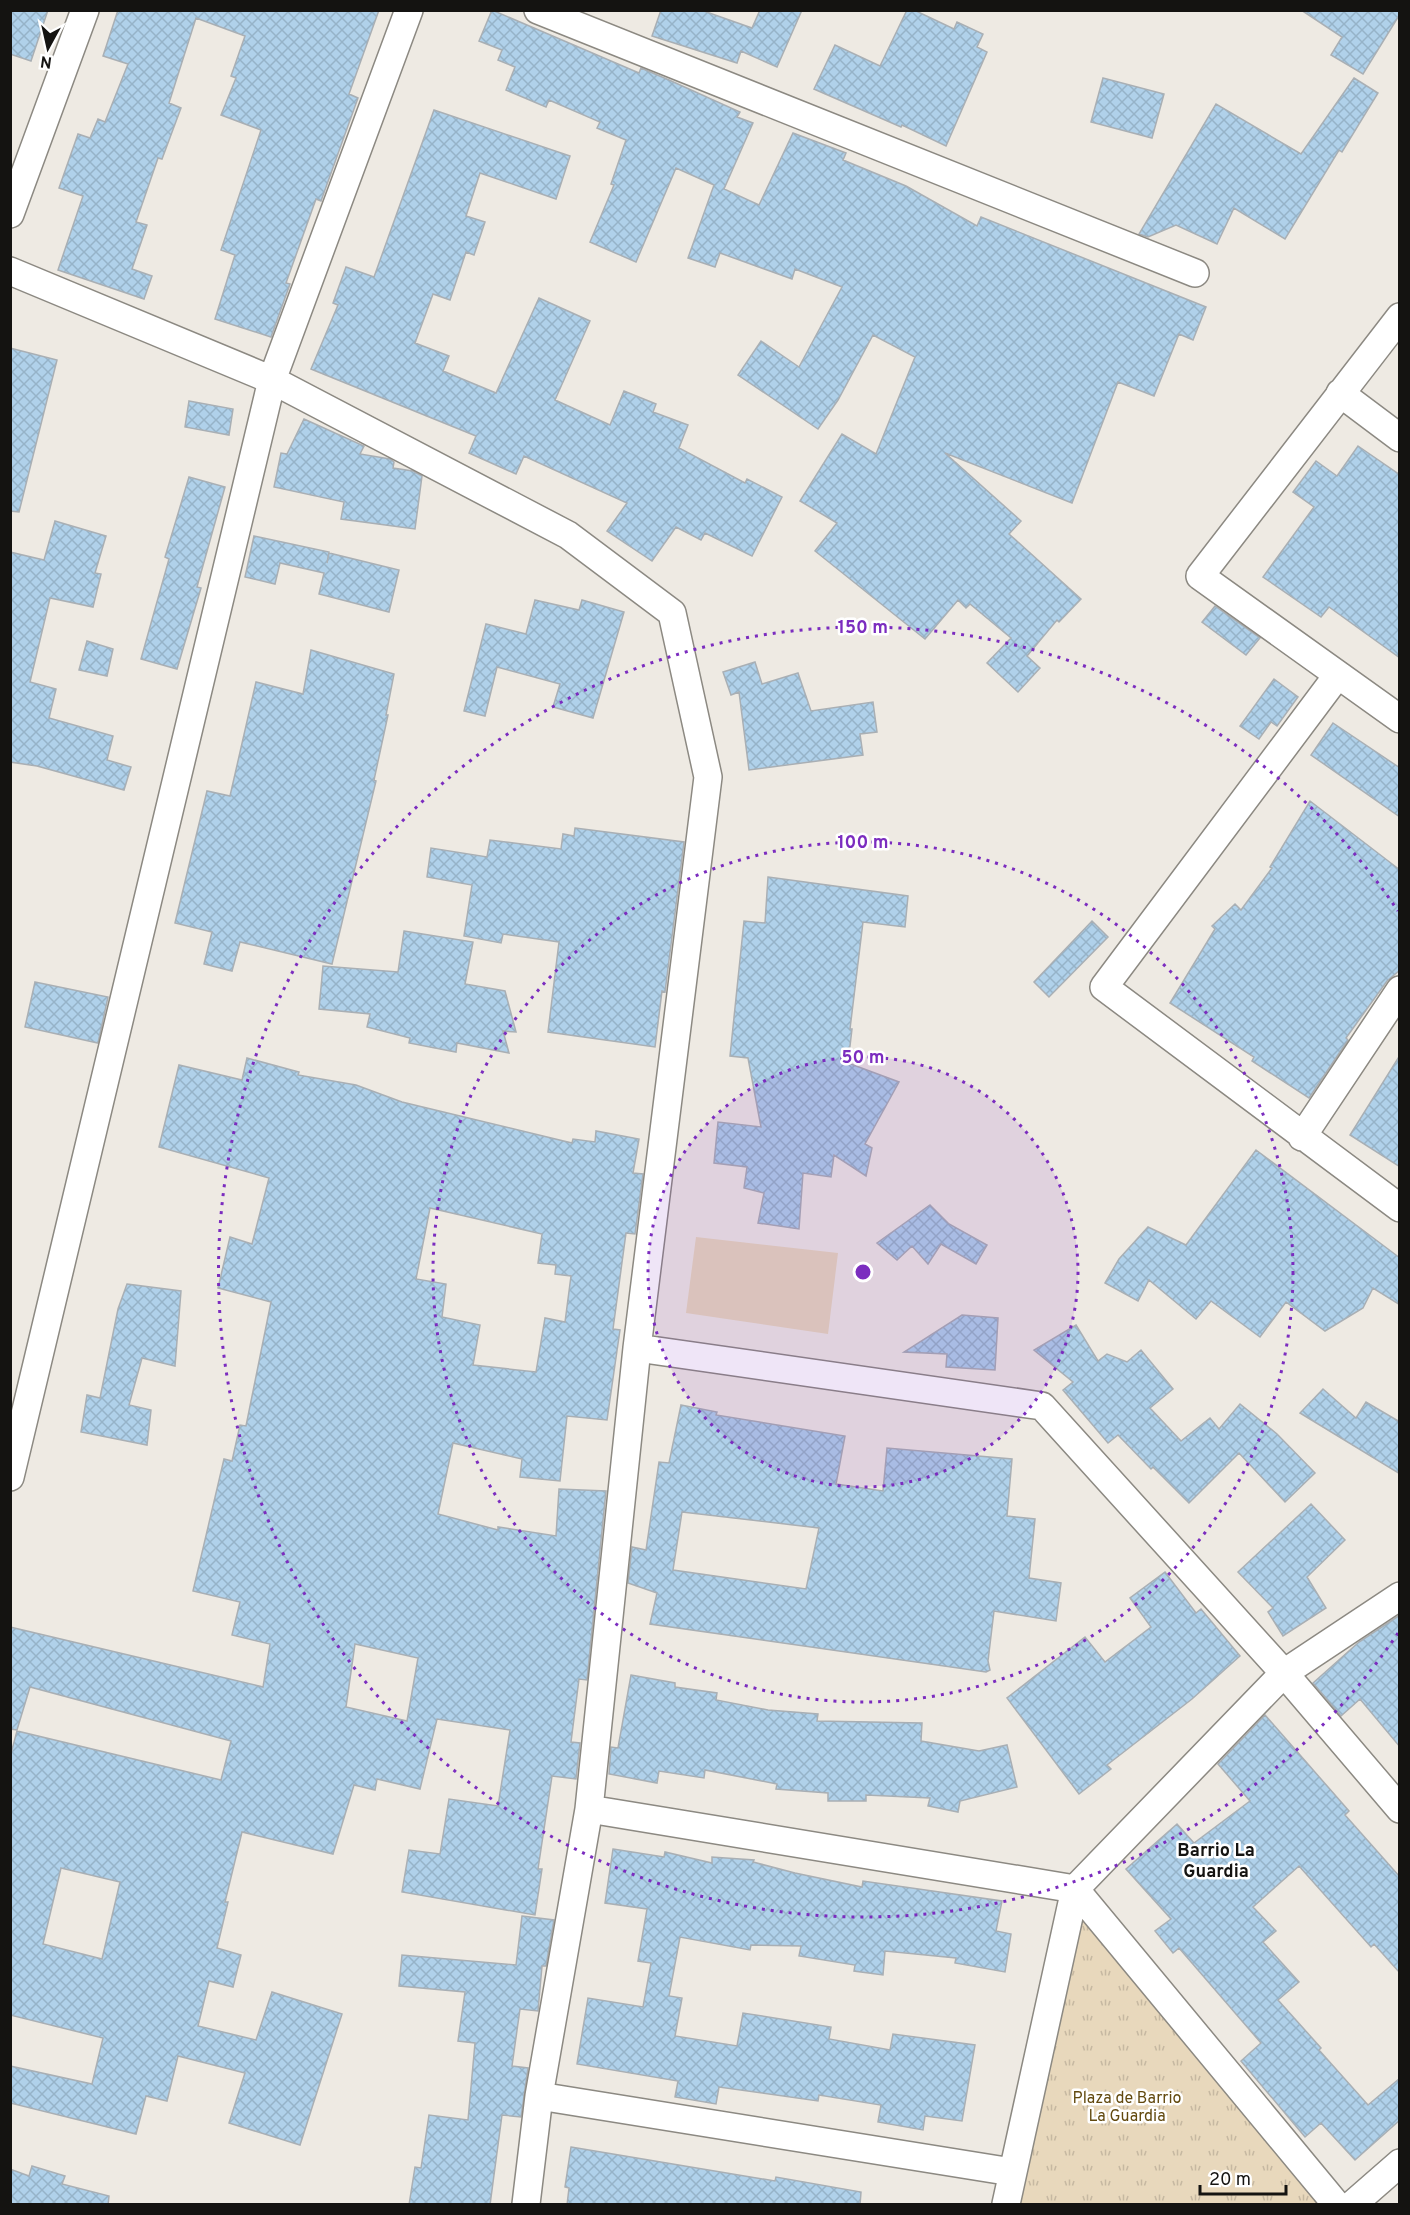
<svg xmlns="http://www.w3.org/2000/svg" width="1410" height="2215" viewBox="0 0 1410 2215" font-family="Overpass,sans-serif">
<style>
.grass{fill:#e8d8bc}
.park{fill:url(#park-tufts)}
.building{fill:url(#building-cross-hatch);stroke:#a9afb4;stroke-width:1.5;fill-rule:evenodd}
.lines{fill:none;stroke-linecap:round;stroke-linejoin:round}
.street-casing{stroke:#8c8982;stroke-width:30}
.street{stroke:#fff;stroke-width:27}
.ring{fill:none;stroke:#7b2cbf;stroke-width:3;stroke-dasharray:3 6}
.labels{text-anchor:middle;stroke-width:5;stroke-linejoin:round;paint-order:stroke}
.park-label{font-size:16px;fill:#62490e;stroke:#fff}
.neighbourhood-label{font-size:18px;font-weight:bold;fill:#141311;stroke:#fff}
.centre{fill:#7b2cbf;stroke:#fff;stroke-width:3}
.ring-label{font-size:18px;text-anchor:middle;font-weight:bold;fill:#7b2cbf;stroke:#fff;stroke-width:5;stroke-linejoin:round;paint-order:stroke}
</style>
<defs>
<pattern id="park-tufts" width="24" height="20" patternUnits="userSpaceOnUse" patternTransform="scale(1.5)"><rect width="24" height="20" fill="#e8d8bc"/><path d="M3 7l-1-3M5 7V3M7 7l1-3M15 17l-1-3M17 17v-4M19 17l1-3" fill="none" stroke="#c6b8a1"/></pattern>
<pattern id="building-cross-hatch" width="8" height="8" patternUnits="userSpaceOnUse" patternTransform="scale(1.5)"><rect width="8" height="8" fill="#b0d1ea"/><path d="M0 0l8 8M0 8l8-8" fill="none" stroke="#96b3c8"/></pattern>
</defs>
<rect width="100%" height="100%" fill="#eeeae3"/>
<path class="grass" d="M696 1237 838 1253 828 1334 686 1313Z"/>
<path class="park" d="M1075 1889 1336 2204H1006Z"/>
<path class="building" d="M10 10H48L31 61 10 54Z
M118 10H379L349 94 358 98 321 201 316 199 286 283 290 284 271 337 215 319 235 255 221 250 261 130 221 115 236 78 231 76 245 36 196 18 169 103 181 108 162 159 158 158 136 222 147 225 132 269 152 276 144 299 58 270 83 196 59 188 78 134 90 138 98 119 105 122 128 64 103 56Z
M492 10 639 73 641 68 669 80 740 112 737 117 753 123 724 189 759 205 793 133 846 153 843 160 906 186 977 226 981 217 1206 307 1193 340 1179 334 1154 396 1118 382 1072 503 945 453 1021 521 1009 534 1081 599 1059 622 1057 620 1027 656 1040 668 1018 692 987 663 1011 638 970 604 966 608 958 600 925 639 815 551 837 523 800 501 842 434 876 454 915 357 873 335 838 400 818 429 738 375 761 341 799 367 842 287 795 269 792 279 720 253 715 267 688 258 714 185 676 168 636 262 590 242 614 185 611 184 626 140 597 128 600 122 549 100 546 107 506 90 515 67 498 60 502 50 479 41Z
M661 10H701L752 28 760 10H802L777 67 741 51 737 63 652 36Z
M907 10H914L954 29 957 22 983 34 977 47 987 52 946 146 902 125 901 127 814 89 835 45 880 66Z
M1301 10H1400V14L1363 74 1331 55 1342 37Z
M1103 78 1164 94 1152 138 1091 122Z
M1354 78 1378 93 1342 152 1339 150 1285 239 1234 208 1217 244 1176 225 1148 237 1139 234 1216 104 1301 154Z
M434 110 570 156 556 199 480 173 466 216 485 222 474 255 466 252 450 300 433 294 415 343 449 356 443 371 496 393 539 298 590 321 555 400 610 425 624 391 656 404 653 412 688 425 679 448 745 483 747 479 782 497 752 556 705 533 701 540 676 527 652 561 607 531 627 503 524 456 516 474 469 453 476 436 311 369 338 305 333 303 346 267 374 277Z
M10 348 57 360 19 512 10 511Z
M189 401 233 409 229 435 185 427Z
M304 419 364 446 360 454 390 459 394 462 393 468 413 471 422 476 415 529 341 519 344 502 274 487 281 453 287 454Z
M1358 446 1400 475V658L1329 607 1321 617 1263 577 1314 507 1293 492 1316 461 1337 476Z
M189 477 225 487 197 587 201 588 177 669 141 659 169 559 165 557Z
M55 521 106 536 95 573 101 574 93 607 50 598 30 682 56 689 49 718 113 736 107 760 131 767 124 790 37 766 10 762V552L44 560Z
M254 536 329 552 327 563 329 553 399 570 389 612 319 594 324 573 280 563 275 584 245 577Z
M535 600 579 610 582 600 624 612 593 718 553 707 560 684 497 667 485 716 464 711 486 624 526 634Z
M1215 606 1260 638 1246 655 1202 622Z
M87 641 113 649 107 676 79 670Z
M311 650 394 674 386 715H388L374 780 376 781 332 964 240 942 232 971 204 964 212 932 175 923 207 791 230 796 256 682 303 694Z
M755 662 762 684 798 673 811 711 873 702 877 732 860 734 863 755 749 770 739 692 731 695 723 672Z
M1274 679 1298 697 1277 726 1271 722 1259 739 1240 726Z
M1333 723 1400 768V817L1311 755Z
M1310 801 1400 870V970L1387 981 1346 1038 1348 1040 1309 1098 1252 1061 1254 1057 1170 1003 1215 929 1212 926 1235 904 1241 910 1272 868 1270 867Z
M575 828 684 842 665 992 662 991 655 1047 548 1032 559 942 503 934 501 943 464 936 472 885 427 877 431 848 487 857 490 840 561 849 563 834 574 836Z
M768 877 908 896 905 927 863 922 850 1029H852L848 1063 899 1082 865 1144 872 1148 866 1176 834 1155 831 1177 803 1173 799 1229 758 1223 764 1193 744 1188 747 1167 714 1163 718 1122 761 1127 748 1058 730 1056 744 921 765 923Z
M1092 921 1108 937 1049 997 1034 982Z
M404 931 473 942 465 984 505 991 516 1032 503 1031 509 1053 457 1043 456 1052 409 1043 410 1038 367 1027 370 1014 319 1009 323 966 398 972Z
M35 982 108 997 98 1043 25 1027Z
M1400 1055V1167L1350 1135Z
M247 1058 299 1072 298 1075 356 1085 402 1102 572 1143 573 1139 595 1142 596 1131 639 1139 633 1173 643 1174 635 1234 626 1233 613 1329 620 1330 607 1420 567 1416 560 1481 520 1477 522 1459 453 1443 438 1514 498 1530V1527L556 1536 559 1489 606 1491 587 1680 579 1679 571 1742 580 1743 576 1779 552 1776 538 1869H542L535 1915 402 1892 409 1850 440 1854 449 1799 498 1806 510 1730 437 1719 420 1789 377 1779 375 1790 354 1785 333 1854 242 1832 225 1902H228L217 1948 241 1955 233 1987 209 1981 198 2026 256 2040 272 1992 342 2014 300 2145 229 2123 245 2073 178 2056 167 2101 146 2096 136 2134 10 2103V2066L92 2084 103 2038 10 2015V1757L17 1731 221 1780 231 1741 30 1687 17 1730 10 1729V1627L263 1687 270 1644 232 1635 240 1602 193 1591 224 1459 232 1461 240 1425 246 1426 271 1302 218 1288 230 1237 252 1244 269 1178 159 1147 179 1065 242 1080ZM430 1208 542 1234 538 1263 556 1265 555 1274 571 1276 565 1322 545 1318 536 1372 473 1365 480 1325 442 1317 446 1284 416 1279ZM355 1644 418 1658 407 1721 346 1707ZM61 1868 120 1882 102 1959 43 1944Z
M1256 1150 1400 1258V1305L1373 1288 1363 1308 1325 1331 1286 1302 1260 1337 1211 1301 1196 1319 1149 1280 1138 1301 1105 1283 1119 1259 1148 1227 1186 1245Z
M930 1205 949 1224 987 1245 976 1264 941 1244 928 1264 912 1246 897 1260 877 1243Z
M127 1284 181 1291 175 1366 142 1358 129 1405 151 1410 147 1445 81 1432 87 1395 100 1398 118 1309Z
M962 1315 998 1318 995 1370 946 1367 947 1354 904 1352Z
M1076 1325 1098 1361 1107 1354 1127 1362 1141 1350 1173 1389 1150 1408 1181 1441 1210 1418 1219 1429 1240 1404 1277 1434 1315 1473 1285 1502 1239 1453 1189 1503 1153 1467 1151 1469 1118 1435 1108 1443 1063 1390 1073 1382 1034 1350Z
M1323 1389 1356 1418 1366 1402 1400 1422V1474L1300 1413Z
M681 1405 717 1412 716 1415 845 1436 836 1484 883 1491 887 1448 1012 1459 1007 1516 1035 1519 1029 1578 1061 1583 1056 1621 994 1611 988 1661 990 1670 986 1672 650 1624 657 1593 628 1583 632 1547 646 1550 659 1462 669 1463ZM682 1512 819 1528 806 1589 673 1570Z
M1311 1504 1345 1540 1307 1577 1326 1608 1283 1636 1268 1612 1273 1608 1238 1572Z
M1165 1572 1196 1613 1201 1609 1240 1656 1192 1699 1107 1765 1111 1769 1079 1794 1007 1698 1085 1637 1105 1662 1151 1627 1130 1598Z
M1400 1615V1747L1360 1699 1341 1716 1313 1683 1359 1642Z
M631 1675 675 1683V1687L717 1693 716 1700 768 1710 818 1714 817 1721 922 1723 921 1741 979 1751 1007 1745 1017 1787 960 1801 958 1812 928 1806 930 1798 866 1795V1801H828V1793L776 1789 777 1784 705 1770 704 1778 659 1771 657 1783 609 1774 611 1747 618 1748Z
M1265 1715 1349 1811 1345 1815 1400 1877V1973L1374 1944 1371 1947 1299 1866 1253 1907 1276 1931 1263 1942 1299 1982 1278 2000 1321 2048 1319 2050 1368 2105 1400 2078V2120L1355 2160 1321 2123 1305 2137 1241 2061 1261 2043 1179 1948 1173 1953 1155 1931 1171 1919 1126 1869 1177 1824 1194 1843 1250 1801 1218 1764Z
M613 1849 664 1857 665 1852 712 1863V1857L754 1860 753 1862 795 1873 862 1887 863 1881 1002 1901 996 1931 1011 1934 1005 1972 955 1963 956 1958 885 1951 883 1975 854 1971 855 1965 799 1956 801 1946 751 1945 750 1950 680 1937 669 1996 682 1998 675 2036 737 2046 743 2013 831 2027 829 2039 890 2050 893 2034 975 2045 962 2121 925 2116 923 2130 878 2122 881 2105 819 2095 818 2101 719 2087 716 2104 675 2097 678 2081 577 2064 588 1998 643 2007 651 1963 638 1961 647 1909 605 1903Z
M522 1916 554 1920 546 1966H542L538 2011 520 2009 512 2066 528 2068 521 2117 502 2115 490 2205H409L415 2167 421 2168 429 2115 468 2120 475 2043 458 2041 465 1992 399 1986 402 1955 516 1965Z
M571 2147 775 2181 776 2177 861 2192 860 2205H567L569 2188 565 2187Z
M32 2166 65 2176 62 2184 109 2196 108 2205H10V2169L29 2176Z"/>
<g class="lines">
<g class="street-casing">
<path id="street" d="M538 10 1195 273
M10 214 85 10
M10 271 272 380 568 535 672 613 708 777 637 1348 589 1809 539 2096 526 2204
M1400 317 1200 576 1400 719
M1340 393 1400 438
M1337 676 1104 987 1400 1208
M1302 1137 1400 990
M637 1348 1042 1406 1284 1673 1400 1809
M10 1477 272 380 409 10
M589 1809 1075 1889 1336 2204
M539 2096 1012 2172
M1006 2204 1075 1889 1284 1673 1400 1596
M1353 2204 1400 2163"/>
</g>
<use href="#street" class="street"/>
</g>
<circle cx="863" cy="1272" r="215" fill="#7b2cbf" fill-opacity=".12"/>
<g class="ring">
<circle cx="863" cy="1272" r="215"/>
<circle cx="863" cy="1272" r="430"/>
<path d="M1398 1633A645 645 0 1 1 1398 911"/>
</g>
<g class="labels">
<g class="park-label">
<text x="1127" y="2103">Plaza de Barrio<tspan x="1127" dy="18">La Guardia</tspan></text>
</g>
<g class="neighbourhood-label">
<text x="1216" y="1856">Barrio La<tspan x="1216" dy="21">Guardia</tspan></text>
</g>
</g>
<circle cx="863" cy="1272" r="9" class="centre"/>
<g class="ring-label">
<text x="863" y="633">150 m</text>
<text x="863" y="848">100 m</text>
<text x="863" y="1063">50 m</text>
</g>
<rect width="1410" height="2215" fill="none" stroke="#141311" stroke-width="24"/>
<g transform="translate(48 48) rotate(188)" stroke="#ffffff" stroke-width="4.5" paint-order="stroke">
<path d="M0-4.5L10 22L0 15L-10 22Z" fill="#141311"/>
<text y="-9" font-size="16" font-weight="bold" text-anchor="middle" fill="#141311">N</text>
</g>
<path d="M1200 2185v9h86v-9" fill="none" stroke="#141311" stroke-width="3"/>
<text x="1209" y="2185" font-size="18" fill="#141311" stroke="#ffffff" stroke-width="4.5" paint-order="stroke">20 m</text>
</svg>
